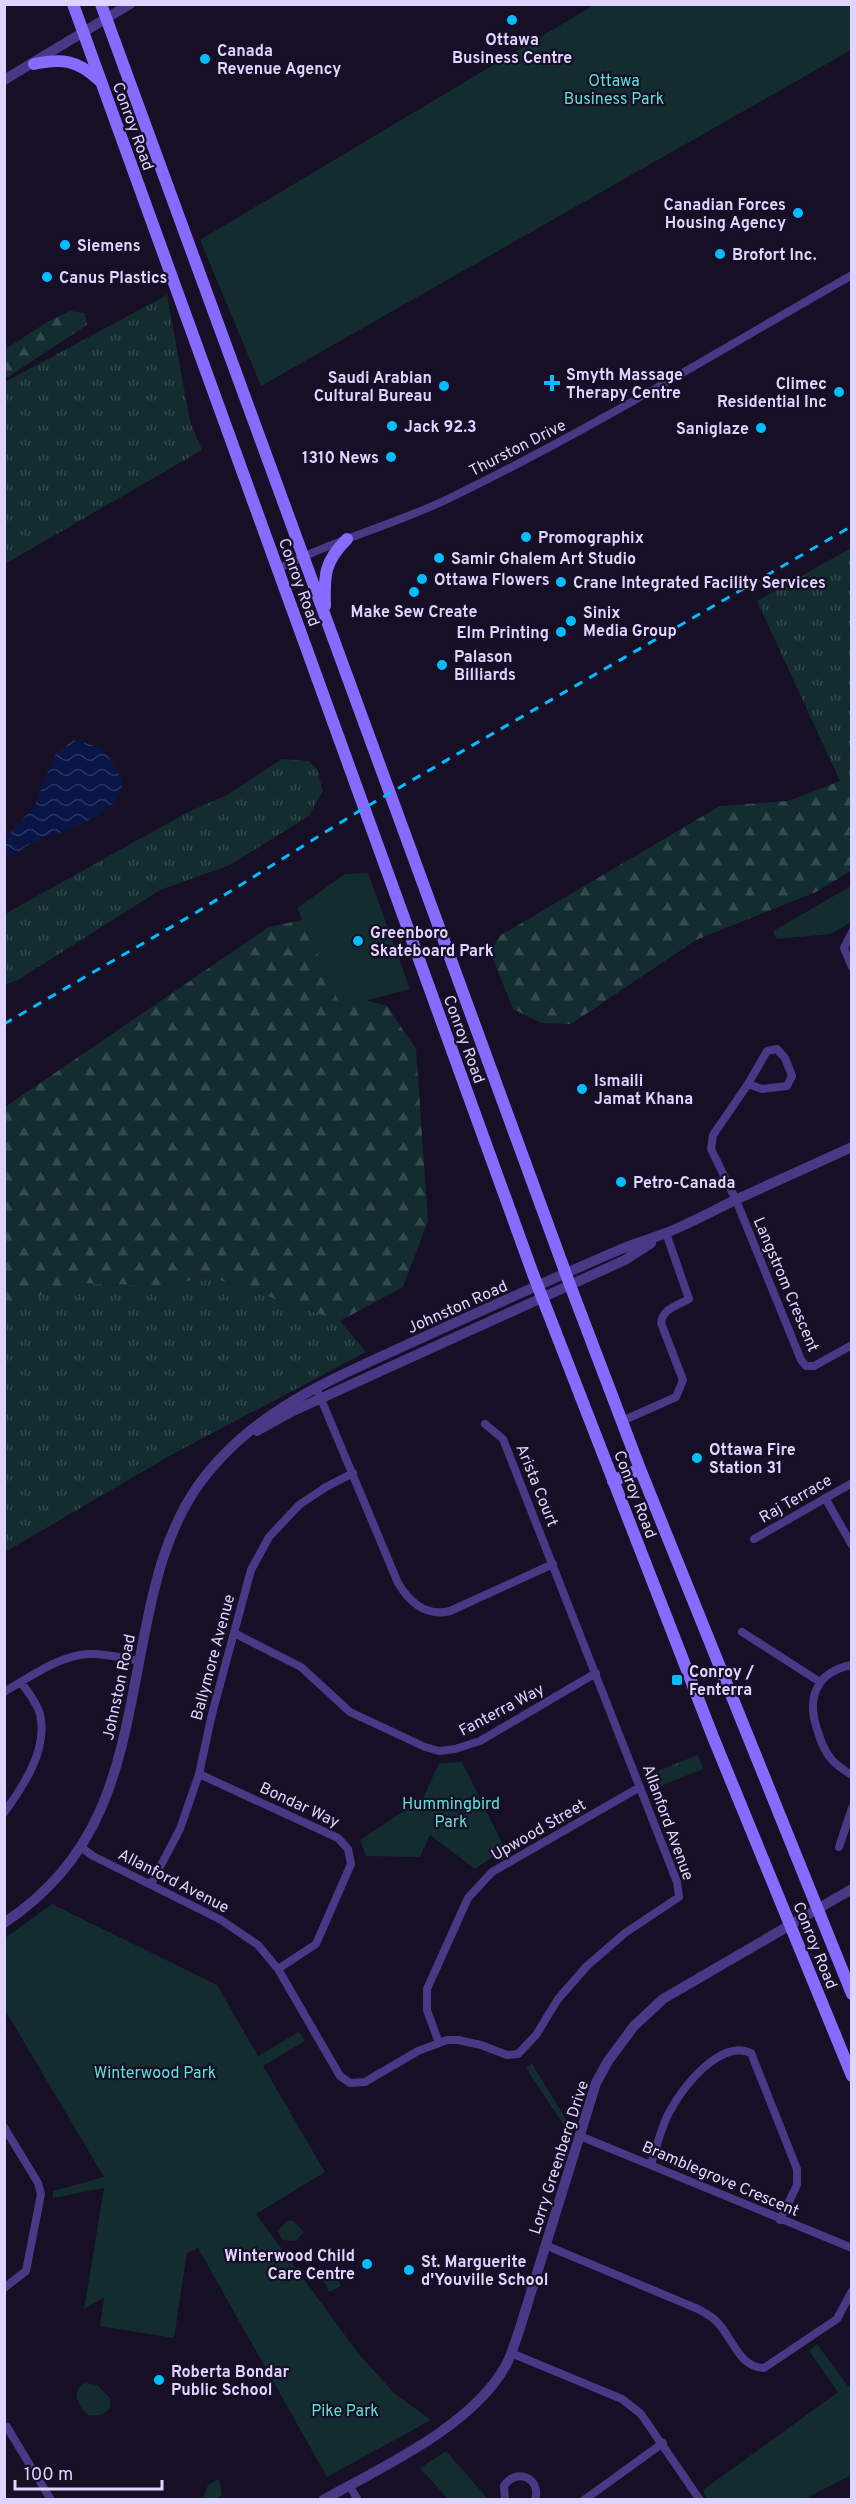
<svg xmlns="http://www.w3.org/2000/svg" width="856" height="2504" viewBox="0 0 856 2504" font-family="Overpass,sans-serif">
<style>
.grass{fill:url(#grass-tufts)}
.forest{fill:url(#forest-firs)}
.park{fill:#122c30}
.water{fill:url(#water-waves)}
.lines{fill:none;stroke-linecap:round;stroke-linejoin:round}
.minor{stroke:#483986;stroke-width:8}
.tertiary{stroke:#483986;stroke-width:10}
.secondary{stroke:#866bff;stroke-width:12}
.rail{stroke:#00bdff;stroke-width:3;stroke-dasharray:9 8;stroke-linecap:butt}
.poi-dot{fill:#00bdff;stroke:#160f26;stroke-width:2}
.labels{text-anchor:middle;stroke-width:4.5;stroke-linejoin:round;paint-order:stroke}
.poi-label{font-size:16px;font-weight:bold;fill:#dfd4ff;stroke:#160f26;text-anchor:start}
.park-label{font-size:16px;fill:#5de1d5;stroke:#160f26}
.street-label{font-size:16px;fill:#dfd4ff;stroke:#160f26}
</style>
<defs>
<pattern id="grass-tufts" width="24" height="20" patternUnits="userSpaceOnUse" patternTransform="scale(1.5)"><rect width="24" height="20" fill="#122c30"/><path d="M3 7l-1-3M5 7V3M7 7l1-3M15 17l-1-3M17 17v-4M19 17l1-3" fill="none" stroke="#344a4f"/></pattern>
<pattern id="forest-firs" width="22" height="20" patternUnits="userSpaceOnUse" patternTransform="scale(1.5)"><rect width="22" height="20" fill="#122c30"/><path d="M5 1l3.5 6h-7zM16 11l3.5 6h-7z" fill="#344a4f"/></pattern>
<pattern id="water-waves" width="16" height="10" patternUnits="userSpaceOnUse" patternTransform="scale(1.5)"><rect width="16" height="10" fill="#091544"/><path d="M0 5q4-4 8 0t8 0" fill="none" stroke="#2c3660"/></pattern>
</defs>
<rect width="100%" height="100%" fill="#160f26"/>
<path class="grass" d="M167 295 190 421 202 450 5 564V382Z
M851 548V783L840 781 757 601Z
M282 759 309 761 317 769 323 791 309 816 230 865 160 890 18 980 5 985V914L188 812 227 795Z
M205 1275 340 1321 366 1352 171 1455 5 1552V1309L73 1283 174 1286Z
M698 1755 703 1769 655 1788 650 1774Z
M532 2064 566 2119 564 2125 526 2068Z"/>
<path class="forest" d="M70 311 85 313 87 325 5 379V349C26 337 48 319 70 311Z
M840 781 851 783V871L816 892 696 940 571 1024 541 1023 513 1009 490 951 501 935 720 806 788 801Z
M315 917 338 993 387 1006 416 1049 428 1221 403 1287 340 1321 205 1275 174 1286 73 1283 5 1309V1107L269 927Z"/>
<path class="park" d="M594 5H851V50L261 386 200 240Z
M368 873 410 989 341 1007 297 908 345 874Z
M851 886V922L831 934 777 939 773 931Z
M462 1762 505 1849 475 1869 430 1835 420 1857 366 1856 360 1840 410 1807 417 1811 439 1763Z
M52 1904 217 1985 258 2056 299 2032 305 2041 263 2066 325 2172 256 2214 358 2353 394 2393 431 2420 327 2477 198 2248 187 2253 174 2338 100 2326 104 2298 84 2309 104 2188 53 2198V2191L104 2177 5 2010V1938Z
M287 2221H294L304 2232 296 2241 283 2240 277 2231Z
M331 2267 341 2286 329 2292 319 2273Z
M817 2344 848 2386 851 2384V2475L805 2499H706L703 2490 838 2392 809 2351Z
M84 2383 97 2385 110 2398 111 2406C105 2416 98 2416 87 2415 79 2405 70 2393 84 2383Z
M446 2451 488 2499H448L420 2468Z
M219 2479 222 2495 216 2499H203L208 2485Z"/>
<path class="water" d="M73 740C97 746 104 746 116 769 117 773 121 777 122 781 127 814 56 833 32 843 22 847 16 857 5 856V838L34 807 55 755Z"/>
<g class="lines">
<path class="minor" d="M278 569C333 540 394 525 450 498 588 431 719 351 852 275
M852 932 844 948 852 967
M748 1084 767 1051 777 1049 785 1058 792 1076 787 1086 762 1089 748 1084 713 1135 711 1149 736 1200 801 1360 806 1366H814L852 1345
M316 1387 398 1583C410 1603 426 1617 450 1611L553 1564
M622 1421 676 1397 683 1380 661 1323C662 1309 678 1305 689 1299L666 1233
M825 1498 852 1545
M754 1539 852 1483
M742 1632 820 1682
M234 1633 301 1667 350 1712 425 1747 439 1751 455 1749 480 1741 596 1673
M852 1665C815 1672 806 1699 818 1732 821 1742 825 1753 833 1761 838 1766 845 1771 852 1775
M4 1692C30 1677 58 1656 88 1654 105 1653 123 1658 139 1661
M199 1774 338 1838 348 1849 351 1864 316 1944 278 1969
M4 1813C24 1785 48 1750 40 1714 37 1703 28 1692 21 1682
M839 1847 852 1808
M82 1848 93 1856 221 1920 258 1945 278 1969 340 2076 350 2083 365 2082 418 2051 447 2040H458L481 2045 507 2055 518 2054 536 2035 558 1999 587 1966 625 1933 679 1897 677 1882 503 1439 485 1424
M151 1884 180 1829 199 1774 212 1714 251 1570 269 1537 299 1505 326 1487 353 1473
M439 2043 427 2010V1989L468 1898 492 1872 640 1787
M4 2127 38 2183 41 2194 26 2271 4 2288
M580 2136 852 2248
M651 2164C657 2147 661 2126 670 2111 683 2086 721 2039 751 2053L797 2169V2185L780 2220
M545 2245 698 2309C705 2313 713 2317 718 2323 733 2339 739 2367 764 2368L837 2319 852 2291
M511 2353 622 2399 641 2414 700 2500
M7 2427 51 2500
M349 2485 358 2500
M505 2500 504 2486C516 2467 542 2478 535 2500
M584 2500 663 2443"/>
<path class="tertiary" d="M4 80 130 4
M257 1431 291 1412 625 1260 651 1243
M4 1923C114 1850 121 1750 145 1632 155 1581 167 1531 197 1487 251 1410 333 1379 415 1341 483 1310 551 1279 619 1250 634 1243 651 1239 666 1233 689 1224 711 1212 733 1201 772 1183 812 1165 852 1147
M323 2500C382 2467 473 2426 506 2365 512 2354 515 2342 519 2331L596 2083 608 2061 634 2026 663 1999 852 1889"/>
<path class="secondary" d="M73 4 533 1274 713 1737 852 2076
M101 4 570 1285 640 1469 852 1994
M34 64C62 58 77 60 99 80
M325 606C324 575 324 562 347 539
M613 1481 640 1469"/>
<path class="rail" d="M4 1024 197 912 364 808 852 526"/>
</g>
<g class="poi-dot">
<circle cx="512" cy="20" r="6"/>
<circle cx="205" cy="59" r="6"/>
<circle cx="798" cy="213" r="6"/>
<circle cx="65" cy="245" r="6"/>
<circle cx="720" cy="254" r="6"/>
<circle cx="47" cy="277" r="6"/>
<path d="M549 374h6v6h6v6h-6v6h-6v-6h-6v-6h6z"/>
<circle cx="444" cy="386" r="6"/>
<circle cx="839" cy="392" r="6"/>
<circle cx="392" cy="426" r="6"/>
<circle cx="761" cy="428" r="6"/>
<circle cx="391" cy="457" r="6"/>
<circle cx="526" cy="537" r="6"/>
<circle cx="439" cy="558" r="6"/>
<circle cx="422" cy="579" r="6"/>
<circle cx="561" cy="582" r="6"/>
<circle cx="414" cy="592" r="6"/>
<circle cx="571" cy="621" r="6"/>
<circle cx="561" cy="632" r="6"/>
<circle cx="442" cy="665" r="6"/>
<circle cx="358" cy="941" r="6"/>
<circle cx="582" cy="1089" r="6"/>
<circle cx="621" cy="1182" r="6"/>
<circle cx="697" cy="1458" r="6"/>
<rect x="671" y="1674" width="12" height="12" rx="3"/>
<circle cx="367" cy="2264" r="6"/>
<circle cx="409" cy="2270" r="6"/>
<circle cx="159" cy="2380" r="6"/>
</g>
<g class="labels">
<g class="poi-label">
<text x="512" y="45" text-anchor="middle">Ottawa<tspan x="512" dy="18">Business Centre</tspan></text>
<text x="217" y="56">Canada<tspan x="217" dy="18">Revenue Agency</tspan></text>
<text x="786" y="210" text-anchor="end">Canadian Forces<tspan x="786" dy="18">Housing Agency</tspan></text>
<text x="77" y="251">Siemens</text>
<text x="732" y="260">Brofort Inc.</text>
<text x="59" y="283">Canus Plastics</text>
<text x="566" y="380">Smyth Massage<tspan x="566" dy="18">Therapy Centre</tspan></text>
<text x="432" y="383" text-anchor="end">Saudi Arabian<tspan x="432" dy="18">Cultural Bureau</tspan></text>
<text x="827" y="389" text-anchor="end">Climec<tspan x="827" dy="18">Residential Inc</tspan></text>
<text x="404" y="432">Jack 92.3</text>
<text x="749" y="434" text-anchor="end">Saniglaze</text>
<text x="379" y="463" text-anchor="end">1310 News</text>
<text x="538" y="543">Promographix</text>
<text x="451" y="564">Samir Ghalem Art Studio</text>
<text x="434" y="585">Ottawa Flowers</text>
<text x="573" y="588">Crane Integrated Facility Services</text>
<text x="414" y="617" text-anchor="middle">Make Sew Create</text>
<text x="583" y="618">Sinix<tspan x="583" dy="18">Media Group</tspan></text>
<text x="549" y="638" text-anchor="end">Elm Printing</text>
<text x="454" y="662">Palason<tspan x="454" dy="18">Billiards</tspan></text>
<text x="370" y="938">Greenboro<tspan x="370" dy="18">Skateboard Park</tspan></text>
<text x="594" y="1086">Ismaili<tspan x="594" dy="18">Jamat Khana</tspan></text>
<text x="633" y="1188">Petro-Canada</text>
<text x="709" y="1455">Ottawa Fire<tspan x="709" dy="18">Station 31</tspan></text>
<text x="689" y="1677">Conroy /<tspan x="689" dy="18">Fenterra</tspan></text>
<text x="355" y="2261" text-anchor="end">Winterwood Child<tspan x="355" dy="18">Care Centre</tspan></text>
<text x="421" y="2267">St. Marguerite<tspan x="421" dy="18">d'Youville School</tspan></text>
<text x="171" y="2377">Roberta Bondar<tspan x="171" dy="18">Public School</tspan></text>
</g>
<g class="park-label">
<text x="614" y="86">Ottawa<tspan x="614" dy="18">Business Park</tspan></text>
<text x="451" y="1809">Hummingbird<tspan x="451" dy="18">Park</tspan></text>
<text x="155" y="2078">Winterwood Park</text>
<text x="345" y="2416">Pike Park</text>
</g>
<g class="street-label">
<text transform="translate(134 126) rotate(70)" y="6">Conroy Road</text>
<text transform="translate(517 447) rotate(-27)" y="6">Thurston Drive</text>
<text transform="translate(300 582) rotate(70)" y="6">Conroy Road</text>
<text transform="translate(465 1039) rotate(70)" y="6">Conroy Road</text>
<text transform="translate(787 1284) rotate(67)" y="6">Langstrom Crescent</text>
<text transform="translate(457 1306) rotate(-24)" y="6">Johnston Road</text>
<text transform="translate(538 1485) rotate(68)" y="6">Arista Court</text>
<text transform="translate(636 1494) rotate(69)" y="6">Conroy Road</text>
<text transform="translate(795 1498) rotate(-30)" y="6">Raj Terrace</text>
<text transform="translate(212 1657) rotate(-75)" y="6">Ballymore Avenue</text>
<text transform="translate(118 1687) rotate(-78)" y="6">Johnston Road</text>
<text transform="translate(501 1709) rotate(-28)" y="6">Fanterra Way</text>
<text transform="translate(300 1804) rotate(25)" y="6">Bondar Way</text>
<text transform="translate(669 1822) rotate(70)" y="6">Allanford Avenue</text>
<text transform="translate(538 1829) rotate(-30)" y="6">Upwood Street</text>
<text transform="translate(174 1880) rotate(27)" y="6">Allanford Avenue</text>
<text transform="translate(816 1945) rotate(68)" y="6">Conroy Road</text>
<text transform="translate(558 2157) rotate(-72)" y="6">Lorry Greenberg Drive</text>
<text transform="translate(721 2178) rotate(23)" y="6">Bramblegrove Crescent</text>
</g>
</g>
<rect width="856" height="2504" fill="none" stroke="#dfd4ff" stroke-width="12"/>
<path d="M15 2480v9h147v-9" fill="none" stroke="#dfd4ff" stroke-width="3"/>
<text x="24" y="2480" font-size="18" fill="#dfd4ff" stroke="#160f26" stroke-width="4.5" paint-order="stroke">100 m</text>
</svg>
